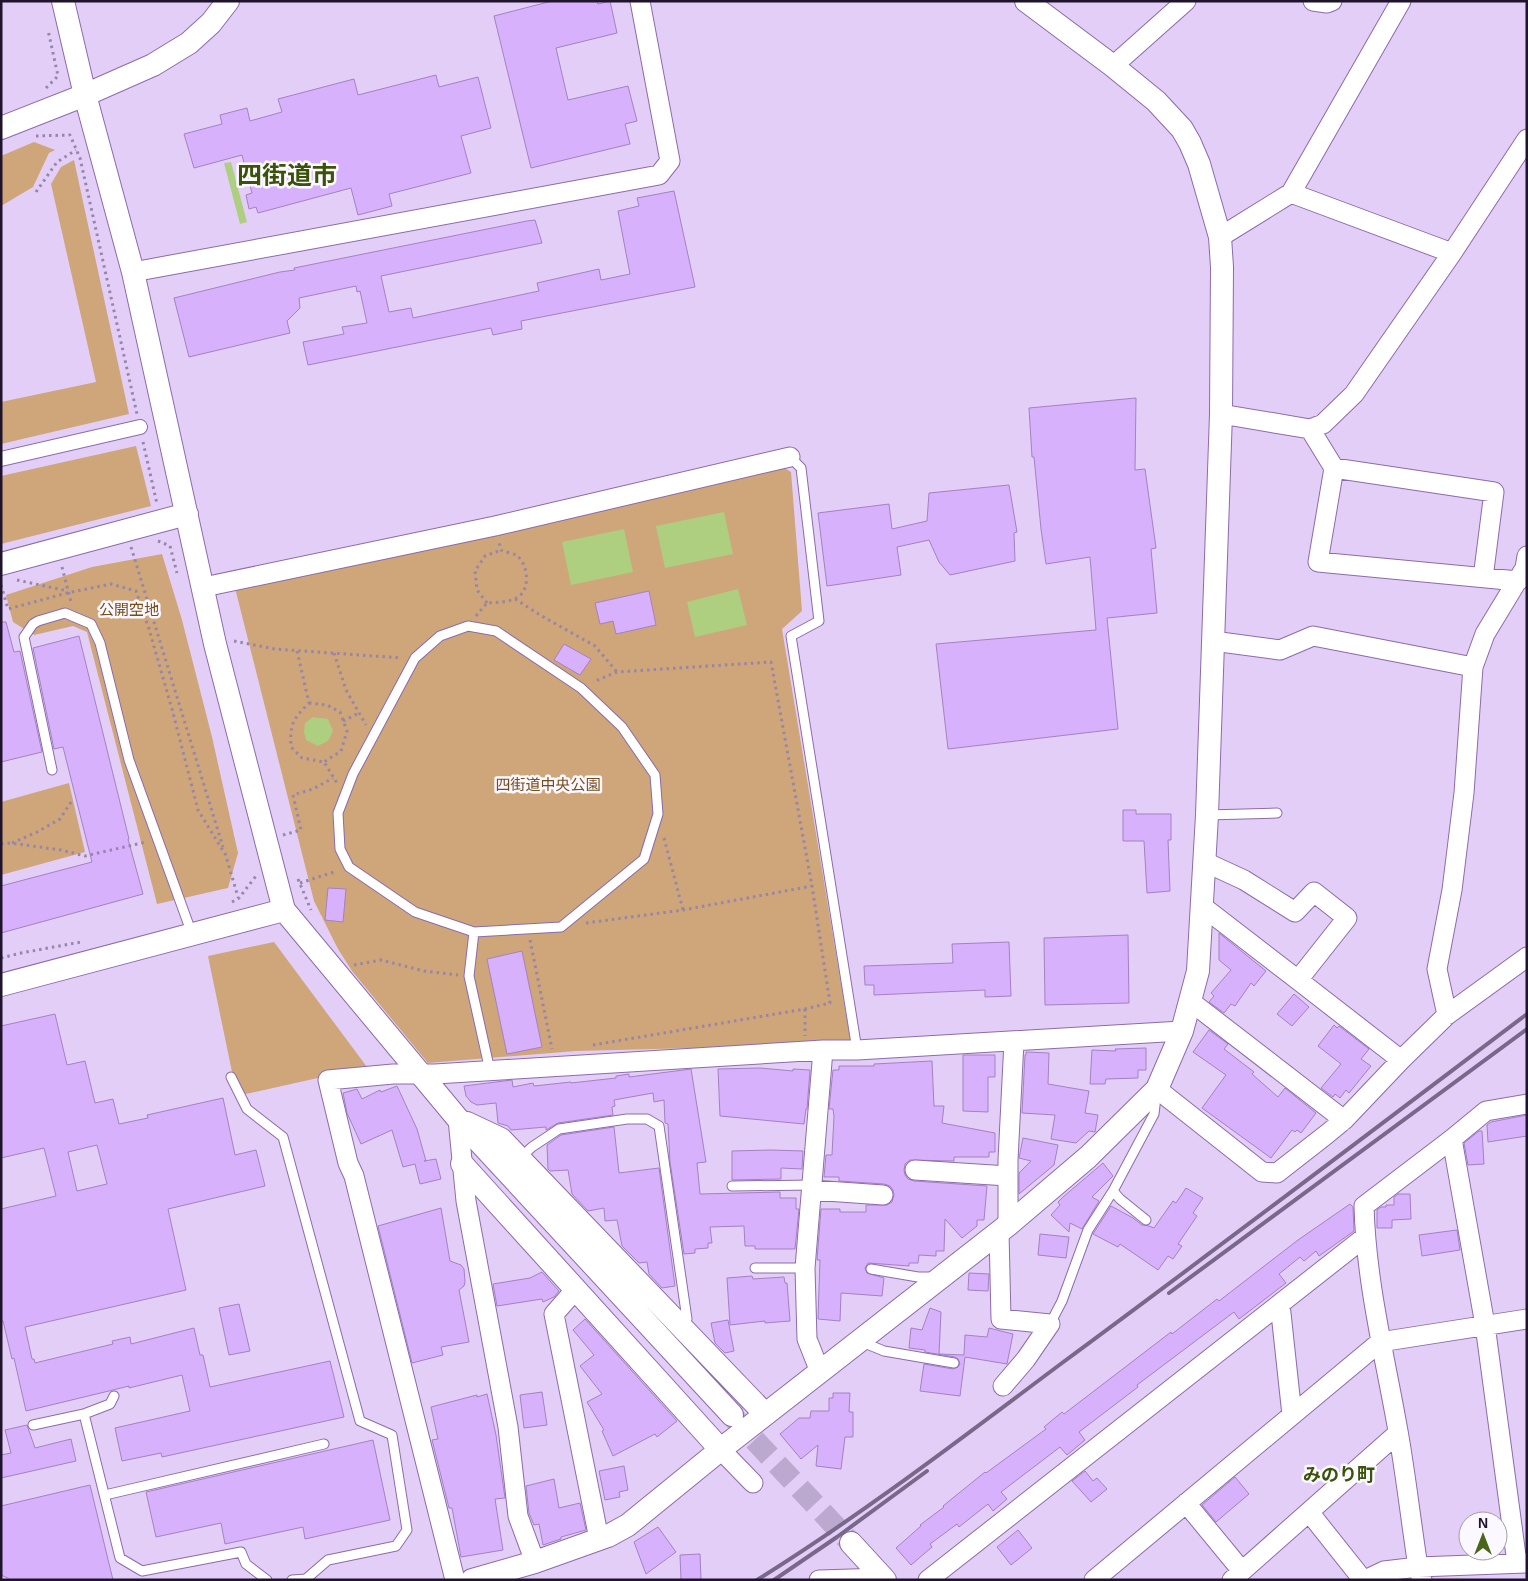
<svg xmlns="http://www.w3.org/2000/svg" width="1528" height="1581" viewBox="0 0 1528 1581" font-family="Arial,'Noto Sans JP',sans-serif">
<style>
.green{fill:#cfa57a}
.water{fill:#adcf7f}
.building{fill:#d8b1fd;stroke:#a381c2;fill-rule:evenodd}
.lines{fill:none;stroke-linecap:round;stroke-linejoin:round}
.tertiary-tunnel{stroke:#bca9cf;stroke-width:22;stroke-dasharray:22 11;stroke-linecap:butt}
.service-casing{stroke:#8c6baa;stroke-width:11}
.pedestrian-casing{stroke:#8c6baa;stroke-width:16}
.minor-casing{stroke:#8c6baa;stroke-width:21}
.tertiary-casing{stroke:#8c6baa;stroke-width:24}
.path{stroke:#9786a9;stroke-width:3;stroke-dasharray:2.5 4;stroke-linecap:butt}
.service{stroke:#fff;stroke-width:9}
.pedestrian{stroke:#fff;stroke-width:14}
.minor{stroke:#fff;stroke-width:19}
.tertiary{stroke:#fff;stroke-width:22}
.rail{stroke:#796889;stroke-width:4}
.labels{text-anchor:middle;stroke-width:5;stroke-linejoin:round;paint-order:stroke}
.park-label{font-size:15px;fill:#754c1a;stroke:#fbf8ff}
.quarter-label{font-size:18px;font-weight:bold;fill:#3a5308;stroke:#fbf8ff}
.town-label{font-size:25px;font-weight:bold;fill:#3a5308;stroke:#fbf8ff}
</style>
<rect width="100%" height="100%" fill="#e3cef8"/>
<path class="green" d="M34 142 55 150 49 153 33 187 1 206V156Z
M74 160 129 414 1 444V402L96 382 51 184 61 167Z
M136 446 151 506 1 544V476Z
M783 467 791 472 802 611 782 629 851 1044 576 1051 428 1063 352 971 338 949 314 901 235 588Z
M162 554 182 620 212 737 238 853 228 888 157 904 87 632 73 626 34 635 13 622 6 595 92 567Z
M69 783 85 852 1 875V802Z
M274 942 367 1067 237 1096 208 956Z"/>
<path class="water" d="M231 162 247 222 240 224 224 163Z
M724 512 733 554 665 568 656 526Z
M624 529 633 572 571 585 562 542Z
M738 589 747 625 695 637 687 602Z
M313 717 328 719 333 731 328 741 318 746 306 740 304 732 305 723Z"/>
<path class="building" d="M552 1H597L598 4 610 1 617 33 556 48 568 100 628 86 637 121 625 124 630 144 531 168 494 16Z
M436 75 439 87 478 77 491 128 461 136 471 173 389 194 392 206 358 215 351 188 258 213 256 207 249 209 246 195 252 193 242 155 194 168 184 134 222 124 220 115 247 108 250 121 282 112 278 99 354 79 358 95Z
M674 191 695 287 521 321 522 329 493 335 491 328 308 365 303 342 344 334 342 327 367 323 360 291 357 292 356 286 299 298 300 308 287 321 290 333 189 357 174 298 280 272 295 270 294 268 527 221 535 220 542 243 381 276 389 312 411 308 413 318 539 291 537 283 599 269 601 280 630 274 618 211 639 206 637 198Z
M1136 398 1135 470 1145 469 1156 548 1151 549 1157 613 1107 618 1118 729 948 749 936 644 1096 630 1090 557 1046 564 1041 529 1034 457H1032L1029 408Z
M1009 485 1017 532 1014 533 1015 561 950 575 939 562 929 540 897 547 901 575 827 586 818 513 889 504 892 529 927 521 929 493Z
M649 591 656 625 616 634 613 621 600 624 595 603Z
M1 622H6L14 652 20 651 42 752 1 762Z
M79 636 129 839H128L143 894 1 933V886L92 862 63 747 54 749 33 648Z
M564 644 591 659 580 675 554 660Z
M1123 810H1136V814H1171V840H1168L1170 891 1147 893 1144 841H1123Z
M328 888 346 889 343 922 325 920Z
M1219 933 1266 971 1254 986 1251 983 1235 1006 1231 1004 1224 1013 1209 1002 1214 996 1211 993 1231 970 1219 960Z
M1128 935 1129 1003 1045 1005 1044 938Z
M1009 942 1011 996 985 997V990L874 995V985H865L864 966 953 963 952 944Z
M522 951 542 1047 507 1054 487 959Z
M1294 994 1309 1007 1292 1026 1277 1014Z
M55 1014 67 1065 85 1061 95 1103 113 1099 119 1124 148 1118 147 1115 223 1098 235 1155 256 1150 265 1186 168 1209 186 1290 25 1327 32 1359H34L35 1363 113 1344 112 1341 130 1337 131 1344 194 1328 200 1355H203L210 1387 330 1361 344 1417 162 1457 161 1453 122 1461 115 1428 190 1411 182 1375 129 1388V1386L113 1390 26 1411 14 1358 12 1359 3 1321H1V1209L56 1196 44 1148 1 1158V1026ZM97 1145 107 1184 77 1191 68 1152Z
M1334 1025 1337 1028 1339 1026 1369 1049 1361 1059 1371 1066 1349 1093 1346 1090 1340 1098 1335 1094 1333 1097 1321 1088 1341 1064 1318 1046Z
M1209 1030 1228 1044 1224 1049 1254 1072 1252 1074 1278 1097 1285 1088 1316 1113 1301 1133 1297 1130 1295 1132 1292 1130 1271 1158 1202 1108 1226 1075 1193 1052Z
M1146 1048V1070H1138V1078L1106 1079 1105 1084H1090L1092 1050 1116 1051 1115 1049Z
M1026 1052 1049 1053 1048 1084 1089 1091 1085 1113 1098 1115 1095 1132 1089 1131 1076 1143 1051 1139 1055 1115 1022 1113 1025 1055H1026Z
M963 1055H995V1077H988V1112L963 1111Z
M932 1061 934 1106H944L942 1123 995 1133V1152H989V1157H954V1161L910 1160 905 1164 904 1170 905 1175 908 1179 914 1181 987 1186 984 1220H977V1226L962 1238 945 1219 944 1251H936V1256L919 1255 918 1263H909V1266L868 1263 865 1268 867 1273 884 1278 882 1296 841 1293 840 1321 818 1319 820 1260H817L821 1209H840V1212H866V1205H887L892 1202 894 1195 893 1190 890 1186 884 1184 839 1181V1177H824L826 1155H832L834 1116 833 1109H829L833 1070H839V1066H874V1064Z
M760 1068 793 1071V1069L810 1070 807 1109H806L804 1124 720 1116 718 1069Z
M691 1069 706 1162 697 1163 700 1194 780 1192V1198H796V1209H799L795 1249H755V1246H745L744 1226 710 1227 712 1243H708V1248L695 1249V1253L684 1254 670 1162 668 1124 665 1123 664 1100 654 1102 653 1093 614 1100 615 1106 612 1107 613 1115 558 1123 546 1130V1127L511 1130 508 1126 498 1123 496 1103 477 1105 471 1102 466 1096 464 1086 512 1080 513 1087 533 1083 534 1086 571 1082V1083L616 1078V1076L629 1074V1077Z
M397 1086 417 1129 426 1161H424L436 1159 441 1179 420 1184 415 1164 403 1167 392 1130 361 1144 347 1113 343 1093 357 1089 362 1099 380 1090 381 1092Z
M1527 1115V1136L1488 1142 1487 1125 1491 1122Z
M614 1127 619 1173 659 1168 675 1286 662 1288 649 1274 647 1262 639 1263 622 1246 617 1220 605 1221 604 1208 588 1211 572 1194 568 1170 550 1171 548 1169 547 1145 561 1135Z
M1479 1131H1482L1484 1164 1468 1165 1464 1143Z
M1023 1138 1058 1145 1054 1165 1019 1194V1173L1031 1161 1019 1158Z
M771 1150 803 1151 802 1169 781 1168V1179L732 1180V1151Z
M1103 1163 1113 1176 1092 1197 1099 1201 1082 1229 1070 1223 1069 1232 1051 1215 1060 1205 1058 1202 1063 1197Z
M1186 1188 1203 1198 1193 1213 1197 1216 1178 1244 1182 1246 1173 1259 1168 1256 1158 1270 1120 1244 1118 1247 1093 1234 1111 1206 1133 1218 1142 1225 1149 1226 1154 1228 1173 1201 1176 1203Z
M1398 1194H1410L1411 1219 1392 1220V1228H1377V1210L1381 1207H1386V1205H1394V1197Z
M1350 1204 1353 1207 1354 1231 1319 1256 1316 1251 1304 1261 1300 1257 1279 1274 1286 1283 1239 1319 1234 1312 1137 1385 1138 1387 1079 1432 1085 1440 1067 1455 1060 1447 1001 1492 1007 1499 993 1511 988 1504 959 1527 957 1524 930 1544 932 1547 911 1565 896 1548 921 1526 920 1525 944 1507 943 1506 985 1472 986 1473 1046 1429 1044 1427 1062 1412 1064 1414 1171 1332 1172 1334 1217 1299 1219 1301 1298 1240Z
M441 1208 450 1261 461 1265 464 1269 465 1282 464 1286 459 1290 469 1342 441 1347 443 1355 412 1363 378 1226Z
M1457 1230 1460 1250 1422 1256 1419 1235Z
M1040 1234 1069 1237 1066 1258 1038 1255Z
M542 1272 559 1291 554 1297 543 1302 542 1299 497 1306 493 1284 530 1278Z
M969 1273 989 1274 988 1291 968 1290Z
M752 1276 753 1279 784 1277 785 1283H787L790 1321 765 1323V1321L730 1325 727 1278Z
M239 1304 250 1351 229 1355 219 1308Z
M930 1308 941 1312 939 1354 964 1355 965 1335 987 1337 989 1328 1013 1334 1007 1364 965 1357 960 1396 920 1391 924 1364 953 1369 958 1367 960 1364 958 1359 955 1357 925 1352V1350L909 1348 911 1328 922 1330Z
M585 1319 677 1421 657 1437 655 1434 613 1456 602 1431 604 1430 587 1402 602 1394 580 1366 594 1355 573 1330Z
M728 1320 734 1351 725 1353 715 1343 711 1323Z
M542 1392 547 1425 524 1428 520 1395Z
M833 1393H850L849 1412H853V1437H845L841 1469 816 1466 818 1445 801 1459 780 1434 799 1418H810L811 1411H829V1398H833Z
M487 1394 496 1435 505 1498 495 1499 503 1550 461 1557 452 1508H449L432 1440 438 1439 431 1407 477 1395V1397Z
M27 1425 35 1448 71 1439 76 1461 1 1478V1455L11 1453 5 1430Z
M373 1440 390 1520 305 1539 303 1527 225 1544 221 1523 156 1537 146 1492Z
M624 1466 628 1490 619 1492 620 1497 605 1500 599 1471Z
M1085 1471 1093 1481 1097 1478 1107 1489 1091 1502 1072 1481Z
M1235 1477 1249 1494 1216 1522 1202 1505Z
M554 1479 559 1508 580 1503 586 1530 561 1537V1539L543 1545 539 1524 534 1525 529 1513 526 1486Z
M90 1485 113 1580H9L8 1578 1 1575V1506Z
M658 1527 676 1552 646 1574 634 1542Z
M1018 1530 1032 1548 1011 1565 997 1547Z
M700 1554 701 1580H681L680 1555Z"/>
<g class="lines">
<path class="tertiary-tunnel" d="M732 1416 851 1543"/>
<g class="service-casing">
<path id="service" d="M790 457 801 468 819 621 791 636 857 1050
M468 626 496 631 581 688 622 727 655 775 658 814 644 859 561 927 474 932 415 912 349 867 340 849 338 813 353 774 415 658 440 636Z
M52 770 24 637 33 624 38 621 65 613 91 624 100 643 129 760 192 934
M1207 815 1277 813
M474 932 469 976 490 1071
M231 1077 247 1109 283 1137 360 1421 392 1435 407 1530 396 1546 328 1560 306 1579 292 1580
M520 1158 532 1147 559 1129 627 1119H647L659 1126 687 1319 684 1326
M732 1186 813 1185
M1113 1191 1120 1199 1146 1220
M755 1268H805
M871 1269 918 1277H935
M1050 1324 1062 1301 1088 1230 1113 1191 1154 1114 1156 1097
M862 1342 884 1351 954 1363
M84 1414 120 1558 142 1571 241 1552 246 1564 267 1580
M33 1425 84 1414 110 1404 114 1396
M105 1495 324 1444"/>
</g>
<g class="pedestrian-casing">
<path id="pedestrian" d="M1 459 140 427"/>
</g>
<g class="minor-casing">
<path id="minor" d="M1313 1 1327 3 1332 1
M1113 66 1186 1
M1291 193 1452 253
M1220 237 1291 193 1401 1
M133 272 659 175 670 161 640 1
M1221 414 1310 429 1323 424 1354 394 1452 253 1527 139
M1310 429 1334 468 1318 562 1518 581
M1334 468 1494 492 1483 578
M204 587 495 526 790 457
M1213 641 1280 650 1313 636 1473 667
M1202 906 1298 980 1347 918 1314 892 1295 912 1244 880 1205 862
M1298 980 1401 1060
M1190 1001 1344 1120
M1447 1015 1437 969 1452 890 1464 793 1473 667 1485 634 1525 568 1527 556
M1157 1089 1262 1172 1277 1173 1327 1134 1344 1120 1401 1060 1447 1015 1527 957
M458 1119 466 1201 508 1427 518 1516 535 1562
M1452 1139 1485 1325 1517 1563
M915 1170 1008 1176
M812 1190 883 1195
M1008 1225V1160L1014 1041
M999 1232 1001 1319 1050 1324 1026 1359 1003 1386
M576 1289 554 1314 599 1539
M1280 1304 1292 1415
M820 1372 807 1339 805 1268 823 1050
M721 1450 753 1483
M1186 1503 1242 1571
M1309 1512 1363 1580
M455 1580 354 1176 348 1163 328 1080 393 1074H435L823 1050H857L1182 1031
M819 1580 883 1578
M928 1580 1365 1237
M1094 1580 1380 1342 1527 1319
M1232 1580 1398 1433
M1365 1580 1384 1571 1418 1567 1527 1563
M1422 1580 1418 1567C1411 1522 1406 1476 1398 1431 1385 1357 1366 1282 1364 1206L1452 1139 1486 1111 1527 1104"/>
</g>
<g class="tertiary-casing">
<path id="tertiary" d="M63 1 85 95 133 272 215 644 284 910 458 1119 732 1415
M1 128 85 95 153 65 189 43 211 23 228 1
M1 564 187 514
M1 985 284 910
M467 1123 501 1139 765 1414
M462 1164 721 1450
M851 1543 885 1580
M472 1580 535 1562 608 1536 628 1525 730 1442 1008 1225 1088 1157 1157 1089 1182 1031 1198 971 1207 815 1221 414 1222 267 1220 237 1199 164 1190 143 1182 129 1156 101 1113 66 1026 1"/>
</g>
<path class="path" d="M46 88 58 76 48 30
M36 136 70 135 80 158 137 414
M36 192 57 162 76 150
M143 442 157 504
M158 541 170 546 177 573
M131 547 223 847
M62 567 71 602
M17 580 68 591
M1 585 8 609 67 593 111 584 136 591 149 629 172 709 198 810 225 854
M515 599 540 615 595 646 617 672
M487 603 477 590 475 571 485 556 501 550
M476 616 487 603C497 602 509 603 518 597 531 589 528 563 516 555 512 553 505 552 501 550L499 542
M234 641 275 649 402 658
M297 651 309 703C292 720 290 724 291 747L302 758 324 762 337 783
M334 653 346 690 366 725
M309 703 327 705 340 712 347 731 341 751 324 762
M343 721 359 713
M283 835 301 830 293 795 313 789 333 778
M664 838 683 910
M12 843 37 832 60 819 73 799
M1 844 11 843 61 850 85 856 146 842
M225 853 238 897
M298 879 311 910
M300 883 337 871
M232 902 239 898 256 876
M586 923 683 910 812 886 771 662 617 672 593 682
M530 940 552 1049
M1 958 21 953 81 942
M354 965 381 960 424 971 458 975
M805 1009V1036
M593 1045 805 1009 830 1003 812 886"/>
<use href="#service" class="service"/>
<use href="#pedestrian" class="pedestrian"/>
<use href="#minor" class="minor"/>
<use href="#tertiary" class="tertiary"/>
<path class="rail" d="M1169 1293 1527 1029
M757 1580C863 1514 963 1437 1062 1363 1218 1248 1372 1131 1527 1014
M774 1580 837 1537 927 1471"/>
</g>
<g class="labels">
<g class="park-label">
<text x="129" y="615">公開空地</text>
<text x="548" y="790">四街道中央公園</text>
</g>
<g class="quarter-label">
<text x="1339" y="1481">みのり町</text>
</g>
<g class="town-label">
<text x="287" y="184">四街道市</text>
</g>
</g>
<rect width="1528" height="1581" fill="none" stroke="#20132c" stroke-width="5"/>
<g transform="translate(1483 1536)"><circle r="24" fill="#fbf8ff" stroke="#a39cab"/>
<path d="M0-4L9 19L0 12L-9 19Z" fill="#4a6618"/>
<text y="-8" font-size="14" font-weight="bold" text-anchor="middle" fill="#20132c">N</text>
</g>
</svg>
